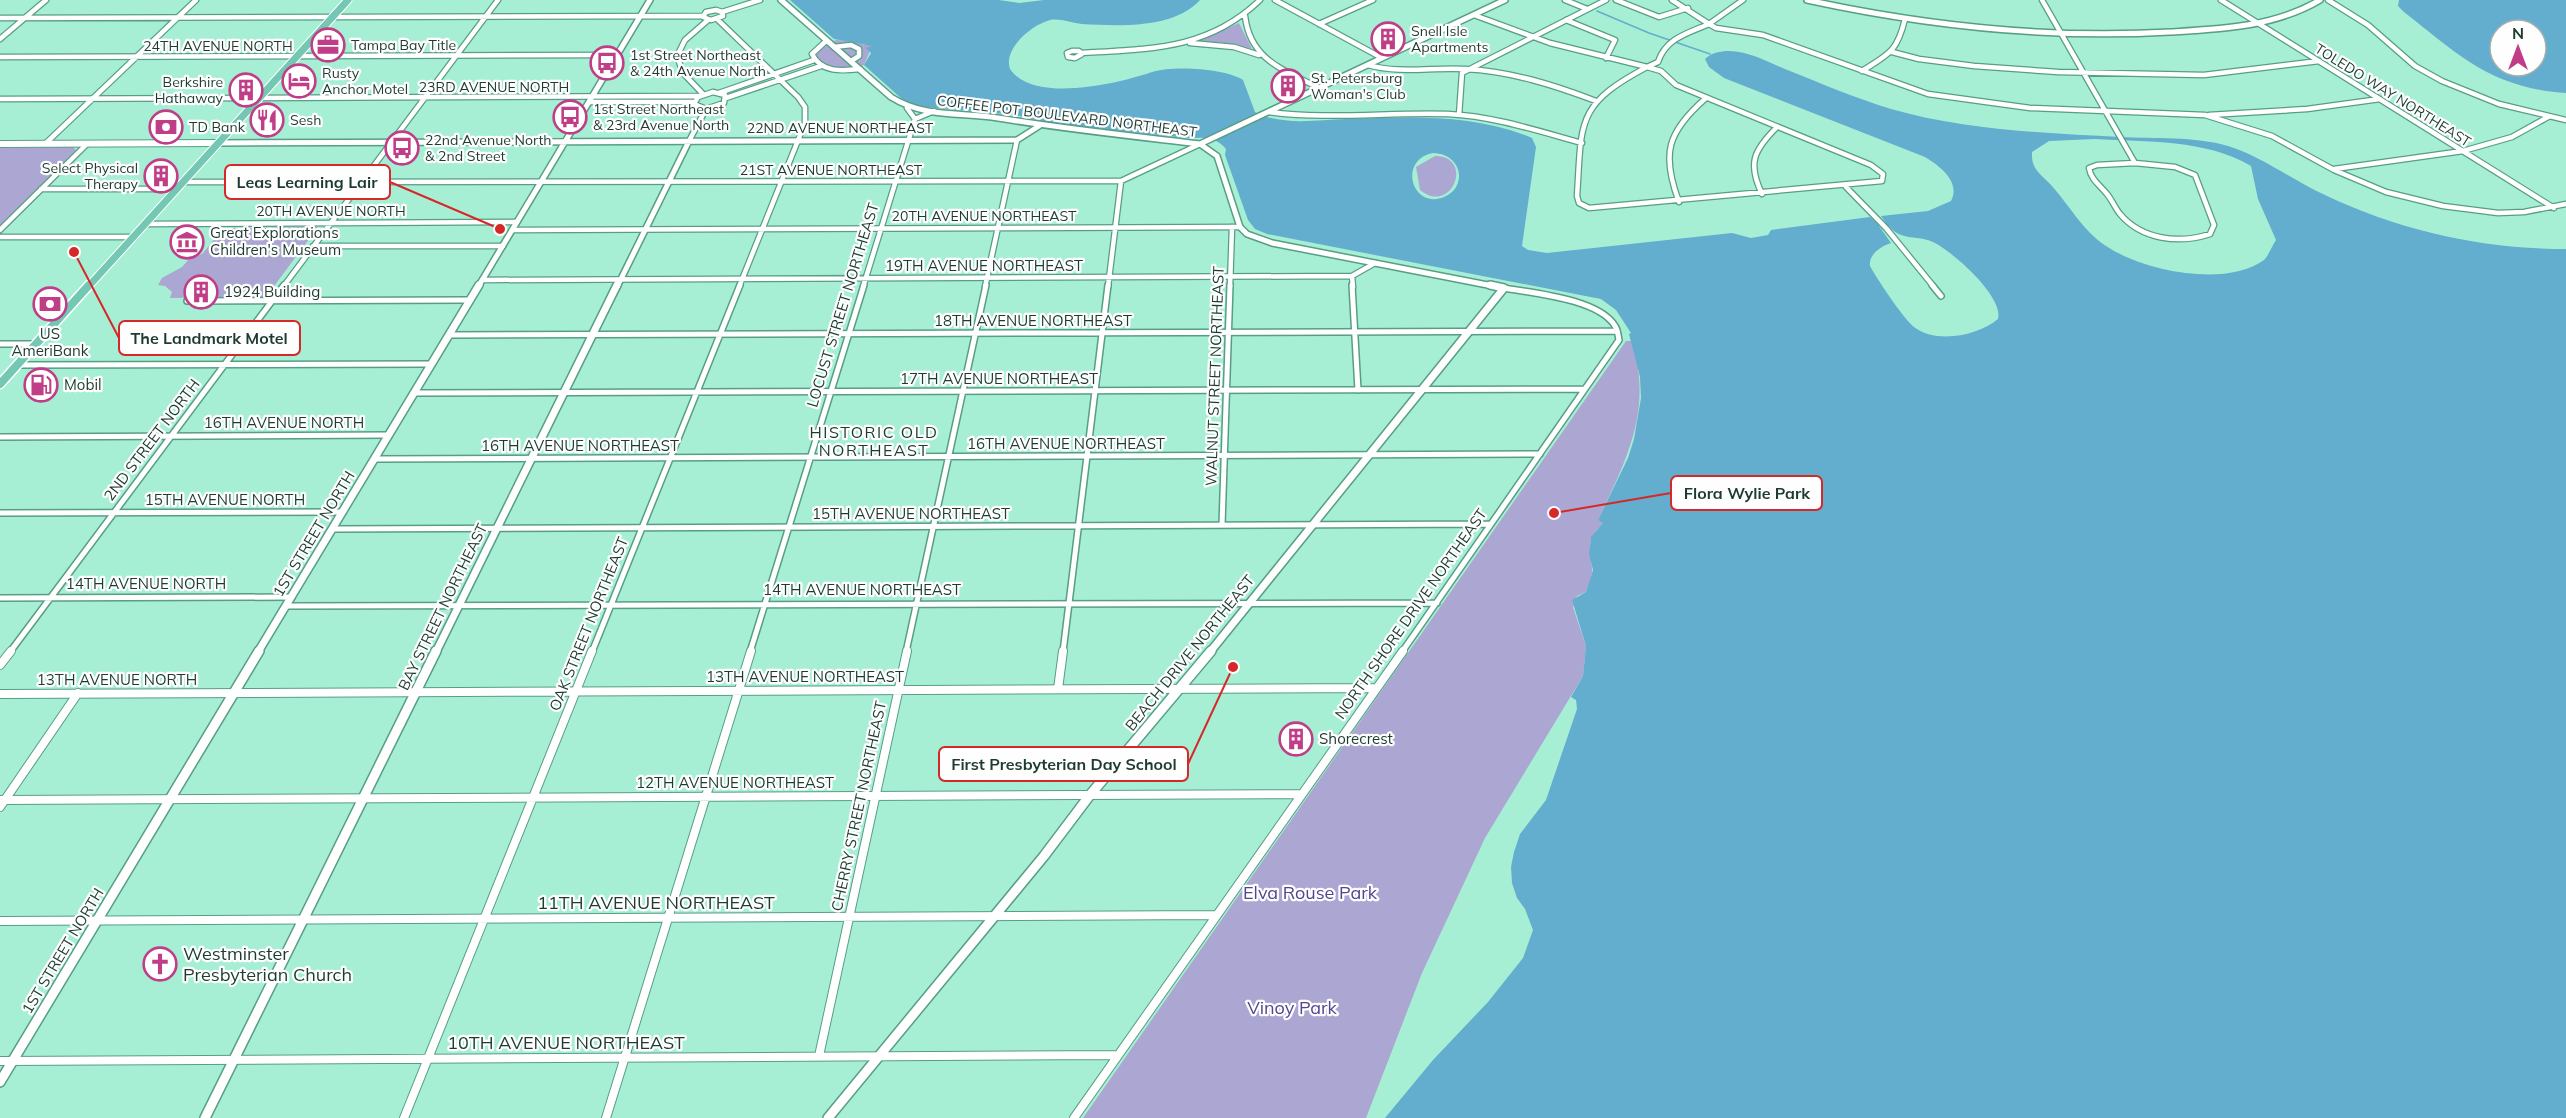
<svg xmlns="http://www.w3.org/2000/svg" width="2566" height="1118" viewBox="0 0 2566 1118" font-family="Mulish,sans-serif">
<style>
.green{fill:#aba7d2}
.water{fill:#63adce;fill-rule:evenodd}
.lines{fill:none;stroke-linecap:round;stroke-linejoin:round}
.stream{stroke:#63adce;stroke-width:1.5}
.minor-far2-casing{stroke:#579e85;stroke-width:7}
.minor-far1-casing{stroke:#579e85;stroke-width:8}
.minor-casing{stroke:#579e85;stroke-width:10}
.tertiary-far2-casing{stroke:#579e85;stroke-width:8}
.tertiary-far1-casing{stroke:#579e85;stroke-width:10}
.tertiary-casing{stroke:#579e85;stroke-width:12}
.secondary-casing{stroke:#579e85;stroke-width:8}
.primary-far1-casing{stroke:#fff;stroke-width:9}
.primary-casing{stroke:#fff;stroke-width:11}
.minor-far2{stroke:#fff;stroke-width:4.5}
.minor-far1{stroke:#fff;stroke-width:5}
.minor{stroke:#fff;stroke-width:8}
.tertiary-far2{stroke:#fff;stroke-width:5}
.tertiary-far1{stroke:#fff;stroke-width:7}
.tertiary{stroke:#fff;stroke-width:9}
.secondary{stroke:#fff;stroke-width:6}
.primary-far1{stroke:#74c7b2;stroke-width:7}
.primary{stroke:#74c7b2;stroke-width:8}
.labels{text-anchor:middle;stroke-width:4.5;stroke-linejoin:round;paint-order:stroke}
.far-poi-label{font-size:14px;fill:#1d3b31;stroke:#fefefe;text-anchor:start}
.far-street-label{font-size:14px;fill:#1d3b31;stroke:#fefefe}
.poi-label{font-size:15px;fill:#1d3b31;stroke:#fefefe;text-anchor:start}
.street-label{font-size:15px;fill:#1d3b31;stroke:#fefefe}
.neighbourhood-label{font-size:16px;letter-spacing:1.5px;fill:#1d3b31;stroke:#fefefe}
.near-park-label{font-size:18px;fill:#534590;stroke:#fefefe}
.near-street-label{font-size:18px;fill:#1d3b31;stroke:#fefefe}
.near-poi-label{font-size:18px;fill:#1d3b31;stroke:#fefefe;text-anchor:start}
.leader{fill:none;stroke:#d62828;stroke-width:2}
.callout-dot{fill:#d62828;stroke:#fefefe;stroke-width:2}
.callout{fill:#fefefe;stroke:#d62828;stroke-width:2}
.callout-label{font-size:16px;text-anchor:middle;font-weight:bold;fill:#1d3b31}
</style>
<rect width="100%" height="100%" fill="#a6efd4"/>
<path class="green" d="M1239 23 1252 49 1227 43 1199 41Z
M837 40 853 41 864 45 869 44 872 46 864 65C847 71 829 71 816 58L817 51 826 43Z
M73 147 76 150 0 227V148Z
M1435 156C1475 156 1452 216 1420 190L1416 167Z
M318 227 266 297 170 298 172 292 165 286 158 285 162 278 182 267 191 257 202 254 224 228Z
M1626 341H1632C1653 411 1627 458 1598 520L1604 522C1585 542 1590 544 1592 568 1593 575 1588 586 1586 592L1577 596 1573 607 1586 646 1583 676 1485 838 1422 973 1366 1118H1083Z"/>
<path class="water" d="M790 0H999L1019 3 1044 0H1200C1174 29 1119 26 1082 24 1072 23 1060 18 1050 20 1031 25 1003 49 1010 69 1034 104 1119 83 1149 73 1171 65 1224 68 1243 80L1255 112C1281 126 1316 120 1346 119 1410 117 1472 113 1532 138L1536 147 1522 246 1528 250 1547 253 1732 233 1751 238 1768 235 1771 230 1870 217 1879 225 1886 223 1881 216 1928 211 1951 201C1961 182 1940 166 1925 157L1724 78 1709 67 1705 59C1711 53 1720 51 1729 51 1748 51 1768 62 1785 69 1820 83 1855 98 1891 109 1964 130 2044 133 2120 137 2155 139 2194 136 2228 146 2263 157 2292 180 2325 195 2401 231 2482 249 2566 249V1118H1385L1433 1060 1488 1002 1523 958 1533 930 1525 909 1517 898 1512 883 1511 867 1514 852 1520 834 1546 800 1577 709 1576 700 1571 697 1583 676 1586 646 1572 600 1586 592 1593 570 1589 554 1591 537 1603 523 1598 520 1628 458 1634 439 1641 398 1640 377 1629 334 1631 333 1616 310 1601 299 1267 234 1255 229 1248 220 1225 155 1226 149C1215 135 1201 138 1186 138L1048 123 1015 115 917 106 902 99 864 65 871 53 866 48 872 46 834 39ZM2095 139C2146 142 2206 139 2251 166L2258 199 2276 240C2272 246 2269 255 2264 260 2226 288 2143 271 2106 246 2082 230 2070 206 2051 185 2040 173 2031 170 2032 152L2049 141ZM1433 153C1466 154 1468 194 1437 199 1410 203 1400 159 1433 153ZM1879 226H1889C1902 242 1918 234 1935 243 1954 253 2004 297 1998 319 1978 336 1936 344 1914 327 1903 318 1877 279 1870 266 1868 255 1881 246 1891 243Z
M2399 0H2566V93C2491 88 2459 55 2404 12L2398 6ZM2500 30H2536V66H2500Z"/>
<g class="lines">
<path class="stream" d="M1597 11 1649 33 1710 54"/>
<g class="minor-far2-casing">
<path id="minor-far2" d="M1275 0 1382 58
M1565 0 1587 9
M1616 0 1659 17 1688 8
M1672 0 1709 24 1743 0
M2042 0 2135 163
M2221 0 2554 208
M2328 0 2368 25 2415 66 2442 81 2499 104 2566 120
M716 10 722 12 723 16 711 20 703 17 706 12Z
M722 12 760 0
M1474 15 1550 43 1647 67
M1245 16C1250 60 1284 70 1319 88
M0 18 702 16
M717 19 798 97 805 107V123L739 287
M1566 20 1615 40 1606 58
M1319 24 1373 0
M0 39 46 0
M826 41 812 54C821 73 842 71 860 69
M1190 43 1234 47 1259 55
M834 47 851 45 859 49V56L851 61
M1072 51H1079L1082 54 1075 58 1068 57 1067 53Z
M1892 52 1919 59 1974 66 2058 72 2204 75 2319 61
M1082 53C1150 49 1208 50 1260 0
M0 57 617 55
M1368 65C1400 74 1432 67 1465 69 1510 71 1554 85 1596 101
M1647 67 1661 71 1676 85 1871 165 1883 174 1882 181 1589 208 1579 203 1577 196C1582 122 1575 105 1647 67Z
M1647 67 1658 62C1666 38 1688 33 1709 24L1716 28 1763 35 1928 94 2030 108 2205 115 2272 136 2334 170 2386 192 2443 206 2498 213 2524 212 2566 204
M1862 71C1889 54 1897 52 1905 19
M713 92 725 95 724 103 706 109 694 104 698 97Z
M719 93 814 60
M703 94 683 73 677 56 685 40 708 20
M726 98 821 66
M0 99 699 96
M589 102H693
M1269 112C1328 120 1388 112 1448 114 1493 116 1538 131 1582 143
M1459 115 1462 73 1606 0
M2209 115 2307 109 2380 99
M915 119 934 111
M689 141 706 109
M45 144 196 0
M2135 163 2175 167 2195 175 2214 225 2210 234C2179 244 2142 240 2120 214 2115 208 2112 200 2107 194 2100 185 2091 180 2089 168L2097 165Z
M2334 169 2463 151 2512 137 2548 117
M183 182 1121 181 1200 144
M1846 187 1886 228 1934 287
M41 189H177
M1762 194C1747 163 1754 150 1777 127
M1679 202C1661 154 1667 132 1706 98
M145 224 517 222
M0 230 87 144
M512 230 1240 227
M0 237H133
M313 246H503
M1352 276 1353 287
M482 280 1352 276 1375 263
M283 287 498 0
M863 287 915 119 907 108
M985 287 1017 140
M1108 287 1121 181
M1230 287 1232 227"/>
</g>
<g class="minor-far1-casing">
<path id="minor-far1" d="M1352 285 1358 390
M1932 285 1941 296
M187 301 470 300
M449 335 1617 331
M0 344H36
M17 365 432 364
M414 393 1584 389
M0 437 389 435
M375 459 1540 454
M0 513 343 512
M1222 525 1230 285
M333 529 1490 524
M0 598 292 597
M286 606 1437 603
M10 652 284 285
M592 652 740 285
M750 652 864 285
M906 652 986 285
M1063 652 1108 285
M1402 652 1619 340C1618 336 1618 330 1615 326 1599 299 1533 293 1504 288"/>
</g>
<g class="minor-casing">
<path id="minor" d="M0 665 11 651
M1058 689 1063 651
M0 694 1376 688
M0 800 1301 794
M0 807 78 693
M0 921 1216 915
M819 1056 907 651
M0 1061 1118 1055
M404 1118 592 651
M606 1118 751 651
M1074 1118 1403 651"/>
</g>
<g class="tertiary-far2-casing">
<path id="tertiary-far2" d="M781 0 891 97C924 118 961 112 998 118 1065 129 1132 136 1200 144L1217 156 1240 227 1247 234 1272 243 1498 287
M1807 0C1927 26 2047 39 2170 32 2222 29 2274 27 2320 0
M218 143 1017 140 1039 126
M1200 144 1505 0
M478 287 650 0
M617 287 689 141"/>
</g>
<g class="tertiary-far1-casing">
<path id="tertiary-far1" d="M258 652 479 285
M436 652 617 285
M1210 652 1504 288 1490 285"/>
</g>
<g class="tertiary-casing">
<path id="tertiary" d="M0 1082 259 651
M205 1118 436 651
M828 1118 1044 856 1090 795 1211 651"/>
</g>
<g class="secondary-casing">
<path id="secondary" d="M0 144 218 143"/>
</g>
<g class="primary-far1-casing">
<path id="primary-far1" d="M88 287 348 0"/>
</g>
<g class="primary-casing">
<path id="primary" d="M0 384 89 285"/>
</g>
<use href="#minor-far2" class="minor-far2"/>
<use href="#minor-far1" class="minor-far1"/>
<use href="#minor" class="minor"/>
<use href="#tertiary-far2" class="tertiary-far2"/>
<use href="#tertiary-far1" class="tertiary-far1"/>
<use href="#tertiary" class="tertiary"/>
<use href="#secondary" class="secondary"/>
<use href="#primary-far1" class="primary-far1"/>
<use href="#primary" class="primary"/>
</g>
<defs>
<g id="building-ring" transform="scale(1.725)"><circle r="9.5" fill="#fefefe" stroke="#bf3e87" stroke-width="1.5"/><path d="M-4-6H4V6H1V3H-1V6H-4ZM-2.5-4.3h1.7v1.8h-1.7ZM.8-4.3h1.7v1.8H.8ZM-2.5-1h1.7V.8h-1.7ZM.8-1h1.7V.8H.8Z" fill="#bf3e87"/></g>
<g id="office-ring" transform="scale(1.725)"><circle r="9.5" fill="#fefefe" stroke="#bf3e87" stroke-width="1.5"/><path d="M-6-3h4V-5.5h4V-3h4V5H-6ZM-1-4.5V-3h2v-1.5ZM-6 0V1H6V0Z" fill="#bf3e87"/></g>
<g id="bus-ring" transform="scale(1.725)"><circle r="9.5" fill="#fefefe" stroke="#bf3e87" stroke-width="1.5"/><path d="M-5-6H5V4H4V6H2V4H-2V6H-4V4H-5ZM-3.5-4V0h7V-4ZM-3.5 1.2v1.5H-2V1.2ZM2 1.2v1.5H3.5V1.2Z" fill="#bf3e87"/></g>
<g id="hotel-ring" transform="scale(1.725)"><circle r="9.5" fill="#fefefe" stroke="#bf3e87" stroke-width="1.5"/><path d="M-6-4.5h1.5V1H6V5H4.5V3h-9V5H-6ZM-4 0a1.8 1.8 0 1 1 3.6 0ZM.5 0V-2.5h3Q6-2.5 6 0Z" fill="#bf3e87"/></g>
<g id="restaurant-ring" transform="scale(1.725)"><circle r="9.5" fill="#fefefe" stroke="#bf3e87" stroke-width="1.5"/><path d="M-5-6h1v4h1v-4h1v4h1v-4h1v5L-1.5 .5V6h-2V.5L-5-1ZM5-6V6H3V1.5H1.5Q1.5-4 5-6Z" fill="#bf3e87"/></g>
<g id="bank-ring" transform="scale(1.725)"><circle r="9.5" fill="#fefefe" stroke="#bf3e87" stroke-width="1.5"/><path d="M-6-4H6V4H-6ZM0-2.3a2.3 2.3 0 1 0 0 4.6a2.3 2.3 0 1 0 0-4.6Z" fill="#bf3e87"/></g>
<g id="museum-ring" transform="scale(1.725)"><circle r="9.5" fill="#fefefe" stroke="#bf3e87" stroke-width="1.5"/><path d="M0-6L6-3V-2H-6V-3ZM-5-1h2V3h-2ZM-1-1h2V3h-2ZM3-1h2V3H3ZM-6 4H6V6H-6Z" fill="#bf3e87"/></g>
<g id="fuel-ring" transform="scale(1.725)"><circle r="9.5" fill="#fefefe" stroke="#bf3e87" stroke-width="1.5"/><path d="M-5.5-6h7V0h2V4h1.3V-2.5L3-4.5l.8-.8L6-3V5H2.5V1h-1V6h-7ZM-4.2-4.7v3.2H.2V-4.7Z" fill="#bf3e87"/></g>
<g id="church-ring" transform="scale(1.725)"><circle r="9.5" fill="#fefefe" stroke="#bf3e87" stroke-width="1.5"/><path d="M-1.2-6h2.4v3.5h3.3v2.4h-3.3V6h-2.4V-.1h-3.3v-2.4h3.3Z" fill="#bf3e87"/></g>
</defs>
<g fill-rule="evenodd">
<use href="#building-ring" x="1388" y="39"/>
<use href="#office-ring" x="328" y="45"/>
<use href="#bus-ring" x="607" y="63"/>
<use href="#hotel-ring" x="299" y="81"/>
<use href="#building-ring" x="1288" y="86"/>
<use href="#building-ring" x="246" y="90"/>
<use href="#bus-ring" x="570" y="117"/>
<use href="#restaurant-ring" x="267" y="120"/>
<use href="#bank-ring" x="166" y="127"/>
<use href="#bus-ring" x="402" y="148"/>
<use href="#building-ring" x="161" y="176"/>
<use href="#museum-ring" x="187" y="242"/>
<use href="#building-ring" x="201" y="292"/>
<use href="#bank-ring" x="50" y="304"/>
<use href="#fuel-ring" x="41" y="385"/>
<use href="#building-ring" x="1296" y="739"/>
<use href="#church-ring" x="160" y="964"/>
</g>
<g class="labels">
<g class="far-poi-label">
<text x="1411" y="36">Snell Isle<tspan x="1411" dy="16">Apartments</tspan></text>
<text x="351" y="50">Tampa Bay Title</text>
<text x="630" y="60">1st Street Northeast<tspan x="630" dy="16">&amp; 24th Avenue North</tspan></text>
<text x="322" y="78">Rusty<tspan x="322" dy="16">Anchor Motel</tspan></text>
<text x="1311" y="83">St. Petersburg<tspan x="1311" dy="16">Woman's Club</tspan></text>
<text x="223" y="87" text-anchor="end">Berkshire<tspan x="223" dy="16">Hathaway</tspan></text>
<text x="593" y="114">1st Street Northeast<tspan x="593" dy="16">&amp; 23rd Avenue North</tspan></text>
<text x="290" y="125">Sesh</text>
<text x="189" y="132">TD Bank</text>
<text x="425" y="145">22nd Avenue North<tspan x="425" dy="16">&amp; 2nd Street</tspan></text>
<text x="138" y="173" text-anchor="end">Select Physical<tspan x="138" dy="16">Therapy</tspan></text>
</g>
<g class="far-street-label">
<text x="218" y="51">24TH AVENUE NORTH</text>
<text x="494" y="92">23RD AVENUE NORTH</text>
<text transform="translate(2393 95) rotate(32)" y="5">TOLEDO WAY NORTHEAST</text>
<text transform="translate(1067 116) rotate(7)" y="5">COFFEE POT BOULEVARD NORTHEAST</text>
<text x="840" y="133">22ND AVENUE NORTHEAST</text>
<text x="831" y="175">21ST AVENUE NORTHEAST</text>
<text x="331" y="216">20TH AVENUE NORTH</text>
<text x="984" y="221">20TH AVENUE NORTHEAST</text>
</g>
<g class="poi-label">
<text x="210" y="238">Great Explorations<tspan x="210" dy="17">Children's Museum</tspan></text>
<text x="224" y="297">1924 Building</text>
<text x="50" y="339" text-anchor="middle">US<tspan x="50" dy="17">AmeriBank</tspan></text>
<text x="64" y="390">Mobil</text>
<text x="1319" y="744">Shorecrest</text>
</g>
<g class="street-label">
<text x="984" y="271">19TH AVENUE NORTHEAST</text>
<text transform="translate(843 305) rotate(-73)" y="5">LOCUST STREET NORTHEAST</text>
<text x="1033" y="326">18TH AVENUE NORTHEAST</text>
<text transform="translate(1215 376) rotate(-88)" y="5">WALNUT STREET NORTHEAST</text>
<text x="999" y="384">17TH AVENUE NORTHEAST</text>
<text x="284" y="428">16TH AVENUE NORTH</text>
<text transform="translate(152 440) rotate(-53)" y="5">2ND STREET NORTH</text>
<text x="1066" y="449">16TH AVENUE NORTHEAST</text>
<text x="580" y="451">16TH AVENUE NORTHEAST</text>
<text x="225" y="505">15TH AVENUE NORTH</text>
<text x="911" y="519">15TH AVENUE NORTHEAST</text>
<text transform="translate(314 534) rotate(-59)" y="5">1ST STREET NORTH</text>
<text x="146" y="589">14TH AVENUE NORTH</text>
<text x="862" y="595">14TH AVENUE NORTHEAST</text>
<text transform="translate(443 607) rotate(-64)" y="5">BAY STREET NORTHEAST</text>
<text transform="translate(1411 614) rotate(-55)" y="5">NORTH SHORE DRIVE NORTHEAST</text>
<text transform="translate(589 624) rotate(-68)" y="5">OAK STREET NORTHEAST</text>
<text transform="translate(1190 653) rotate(-51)" y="5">BEACH DRIVE NORTHEAST</text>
<text x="805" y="682">13TH AVENUE NORTHEAST</text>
<text x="117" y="685">13TH AVENUE NORTH</text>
<text x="735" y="788">12TH AVENUE NORTHEAST</text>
<text transform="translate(859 806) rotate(-78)" y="5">CHERRY STREET NORTHEAST</text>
<text transform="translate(63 951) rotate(-59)" y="5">1ST STREET NORTH</text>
</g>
<g class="neighbourhood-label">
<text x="874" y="438">HISTORIC OLD<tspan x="874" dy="18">NORTHEAST</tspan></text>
</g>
<g class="near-park-label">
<text x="1310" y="899">Elva Rouse Park</text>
<text x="1292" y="1014">Vinoy Park</text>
</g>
<g class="near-street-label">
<text x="656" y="909">11TH AVENUE NORTHEAST</text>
<text x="566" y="1049">10TH AVENUE NORTHEAST</text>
</g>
<g class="near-poi-label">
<text x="183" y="960">Westminster<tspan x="183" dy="21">Presbyterian Church</tspan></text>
</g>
</g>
<path class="leader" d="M500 229L390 182M74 252L119 338M1554 513L1671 493M1233 667L1188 764"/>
<g class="callout-dot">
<circle cx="500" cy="229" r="6"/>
<circle cx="74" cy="252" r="6"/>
<circle cx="1554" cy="513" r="6"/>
<circle cx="1233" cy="667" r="6"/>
</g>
<g class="callout">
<rect x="225" y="165" width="165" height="34" rx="6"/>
<rect x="119" y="321" width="181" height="34" rx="6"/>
<rect x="1671" y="476" width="151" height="34" rx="6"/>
<rect x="939" y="747" width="249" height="34" rx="6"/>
</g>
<g class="callout-label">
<text x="307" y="188">Leas Learning Lair</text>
<text x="209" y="344">The Landmark Motel</text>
<text x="1747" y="499">Flora Wylie Park</text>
<text x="1064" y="770">First Presbyterian Day School</text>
</g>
<g transform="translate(2518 48)"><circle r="28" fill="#fefefe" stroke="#a4b0ac" stroke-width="1.5"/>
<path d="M0-4.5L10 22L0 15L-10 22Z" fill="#bf3e87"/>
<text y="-9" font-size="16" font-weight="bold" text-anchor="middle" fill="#1d3b31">N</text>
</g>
</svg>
